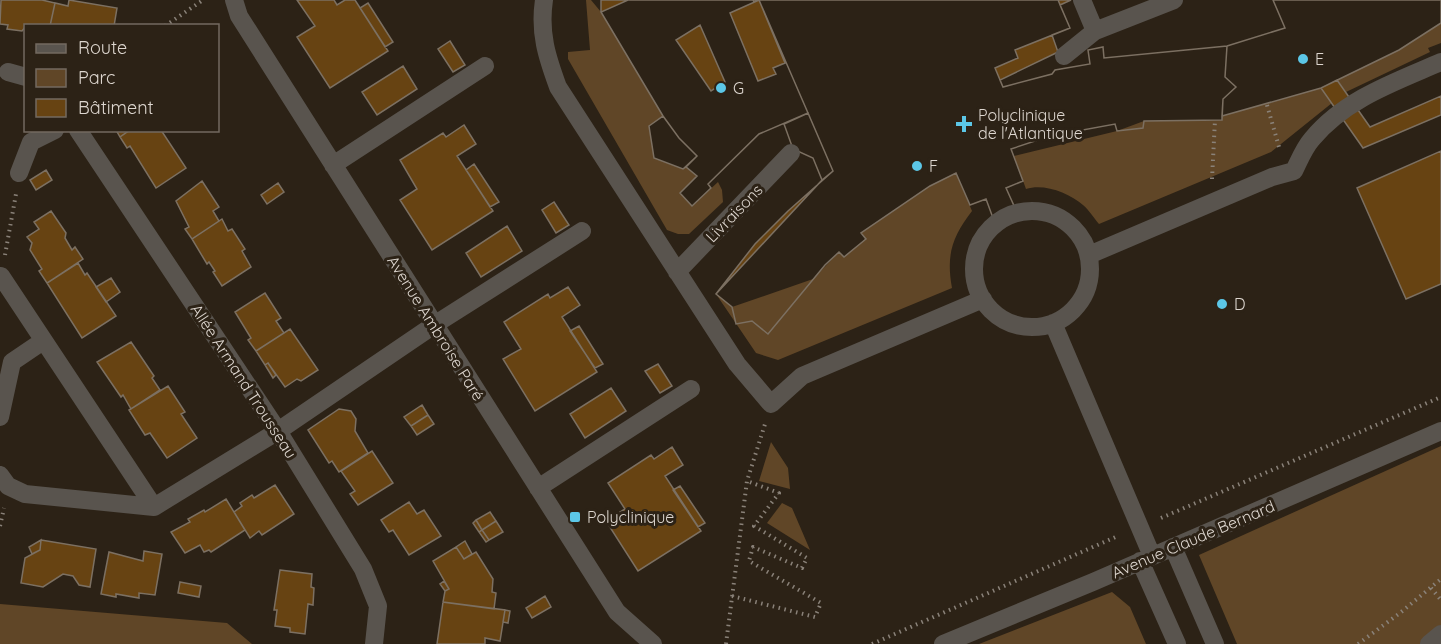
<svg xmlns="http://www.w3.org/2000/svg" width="1441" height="644" viewBox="0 0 1441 644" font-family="Quicksand,sans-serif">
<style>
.green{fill:#604627}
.building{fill:#674312;stroke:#7c7062;stroke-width:1.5;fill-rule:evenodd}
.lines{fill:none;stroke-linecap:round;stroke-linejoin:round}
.path{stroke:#8a8279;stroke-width:4;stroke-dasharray:1.5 4.5;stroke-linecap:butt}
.minor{stroke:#59544e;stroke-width:18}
.poi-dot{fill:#5cc7e7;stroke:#2c2216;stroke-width:2}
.labels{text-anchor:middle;stroke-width:6;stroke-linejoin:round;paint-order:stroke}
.poi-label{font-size:16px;fill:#ddd6cf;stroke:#2c2216;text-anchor:start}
.street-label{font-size:16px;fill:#ddd6cf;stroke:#2c2216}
</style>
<rect width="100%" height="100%" fill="#2c2216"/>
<path class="green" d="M586 0H591L601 12 663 116 649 126 654 158 683 169 686 167 697 176 680 193 692 206 718 182 722 190 723 202 689 234H678L667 230 568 59V52L590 50Z
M1441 23V43L1428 48 1430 52 1346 92 1337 80 1399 50Z
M1321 88 1332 103 1271 152 1099 224C1094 218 1089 210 1083 205 1069 193 1044 183 1026 189L1014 156 1117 131 1144 121 1222 120V116Z
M956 173 972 211C952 237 946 255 952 288L778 360 756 353 716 294 732 307 813 279 839 252 844 257 865 239 861 233 930 186Z
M771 442 788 468 790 489 759 481Z
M1441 446V634L1428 644H1237L1199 555Z
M782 503 792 508 810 550 767 523Z
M1112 592 1130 607 1146 644H979Z
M0 604 227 623 252 644H0Z"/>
<path class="building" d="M1 0H42L55 3 50 26H26L22 31 7 29 8 25 0 24Z
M69 0 117 8 114 26H50L55 3 68 6Z
M297 0H334L337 5 345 0H355L388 51 330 88 297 37 315 26Z
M601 0H1071L1060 5 1070 28 1015 50 1018 58 995 68 1003 87 1052 74 1055 70 1090 64 1088 50 1103 47 1104 58 1227 46 1285 28 1273 0H1441V23L1399 50 1321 88 1222 116V120L1144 121 1143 128 1117 131 1115 124 1050 136 1011 149 1023 181 1006 188 1015 208 993 218 986 199 970 205 956 173 930 186 861 233 866 239 844 257 839 252 825 265 768 334 752 321 736 324 732 307 716 294 755 244 788 211 833 171 808 113 759 134 708 184 711 188 692 206 680 193 697 176 686 167 697 156 679 138 663 116 601 12ZM759 0 785 63 773 68 776 74 758 81 730 13ZM700 25 725 82 711 91 676 40Z
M628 0H753L754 2 759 0 808 113 759 134 708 184 711 188 692 206 680 193 697 176 686 167 683 169 654 158 649 126 663 116 601 12Z
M753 0H1058L1070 28 1052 35 1058 52 1000 80 1003 87 1052 74 1055 70 1090 64 1088 50 1103 47 1104 58 1227 46 1225 77 1236 87 1223 99 1222 120 1144 121 1143 128 1117 131 1115 124 1050 136 1011 149 1023 181 1006 188 1015 208 993 218 986 199 970 205 956 173 930 186 861 233 866 239 844 257 839 252 825 265 768 334 752 321 736 324 732 307 716 294 822 180 813 158 793 149 784 124 808 113 759 0 754 2Z
M1273 0H1441V23L1399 50 1321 88 1222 116 1223 99 1236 87 1225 77 1227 46 1285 28Z
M368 3 393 42 385 47 360 8Z
M450 41 465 65 453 72 438 49Z
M403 66 417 89 377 115 362 92Z
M1337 80 1370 127 1441 96V115L1363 148 1321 88Z
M808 113 833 171 822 180 813 158 793 149 784 124Z
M663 116 679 138 697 156 683 169 654 158 649 126Z
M464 125 476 144 457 156 493 211 432 250 400 200 417 189 400 160 443 133 446 137Z
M116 130H130L120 137Z
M130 130H161L186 168 156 188 130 146 127 148 120 137Z
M1441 151V284L1406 299 1357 188Z
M474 164 499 202 490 207 466 170Z
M46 170 52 180 36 190 30 180Z
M202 181 219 207 213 211 219 221 192 239 185 229 189 227 176 201Z
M278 183 284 192 267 204 261 195Z
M554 202 569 225 556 233 542 210Z
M51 211 66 233 65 238 72 250 75 247 83 259 47 283 39 271 42 269 30 250 32 243 27 237 39 229 34 222Z
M222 219 228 231 232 229 245 249 242 251 251 267 222 286 213 272 215 271 209 262 207 264 192 239Z
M507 226 522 251 481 277 466 253Z
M78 263 85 275 87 273 116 316 82 338 47 283Z
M111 278 120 292 106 302 96 287Z
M568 287 580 305 562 317 597 372 535 411 503 359 521 349 504 322 548 294 550 298Z
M265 293 281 318 276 321 284 333 256 351 248 340 251 338 235 312Z
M579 326 603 364 595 368 570 331Z
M290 329 318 370 301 381 297 379 285 387 268 363 265 365 256 351Z
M131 342 154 376 152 378 160 390 131 409 123 395 121 397 97 362Z
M268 363 276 375 273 378 265 365Z
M658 364 672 386 660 393 645 371Z
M168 386 185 412 181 414 197 438 167 458 150 433 145 435 129 410Z
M611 388 626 411 585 438 570 414Z
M422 405 428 415 411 426 404 417Z
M339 409 351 411 356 419 355 431 368 453 339 472 332 461 329 463 308 430Z
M428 415 434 424 417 435 411 426Z
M672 447 683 465 665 476 701 531 638 571 606 521 625 509 608 483 651 455 654 459Z
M372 451 393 483 358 505 350 494 355 491 341 471Z
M275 485 294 514 262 535 259 531 250 538 234 512 242 506 240 503 252 495 254 498Z
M680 486 705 523 698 527 673 490Z
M226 499 245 530 211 552 209 550 204 552 200 545 185 553 171 532 190 522 188 519 204 510 205 512Z
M409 502 417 514 424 510 441 536 409 555 393 530 389 532 381 520Z
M490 512 496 521 482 530 476 520Z
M476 520 482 530 479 532 473 523Z
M496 521 503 532 489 540 482 530Z
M482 530 489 540 486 542 479 532Z
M41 540 96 549 90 587 79 585 73 576 63 574 43 587 21 583 25 558 40 550Z
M41 540 40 550 32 554 29 547Z
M465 541 472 554 464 559 456 547Z
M456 547 464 559 476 552 493 579 492 592 496 593 494 609 443 602 445 591 449 589 433 561Z
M144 551 162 554 155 595 139 593V598L116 594V597L101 594 109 552 143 561Z
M280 570 312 574 311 587 314 588 313 605 308 604 305 634 290 632V628L275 626 277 610H274Z
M444 581 449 589 445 591 440 584Z
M180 582 201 586 199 597 178 593Z
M545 596 551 607 532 618 526 608Z
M443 602 505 610 500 641 485 638V644H437Z
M505 610 510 611 508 623 503 622Z"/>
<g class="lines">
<path class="path" d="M165 26 203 0
M1267 105 1279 147
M1212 179 1215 120
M1004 213 1005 217
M5 255 16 194
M1161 518 1441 397
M0 526 4 508
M1431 588 1441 600
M732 596 815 617 821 603 749 561 753 547 802 568 807 558 754 526 779 493 747 481
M726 644 747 481 765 424
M872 644 1118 536
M1358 644 1400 613 1441 579"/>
<path class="minor" d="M234 0 239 16 617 612 653 644
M544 0C539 33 547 57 558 87L737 364 771 404 802 376 983 299
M1082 0 1095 31
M1064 56 1095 31 1174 0
M8 72 26 77
M78 130 278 431 363 569 378 606 374 644
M333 165 485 66
M19 173 31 142 55 130
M974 269a58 58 0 1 1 116 0a58 58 0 1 1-116 0Z
M1089 255 1272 177 1294 171C1299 161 1304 148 1312 139 1345 99 1395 82 1441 62
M677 272 791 153
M1 276 154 507 278 431 434 325 582 231
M1053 323 1152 556
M0 417 12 362 43 341
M0 475 8 486 25 494 154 507
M538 488 691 389
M1173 547 1215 644
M1140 561 1177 644
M943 644 1093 582 1441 431
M1429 644 1441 634"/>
</g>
<g class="poi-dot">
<circle cx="1303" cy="59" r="6"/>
<circle cx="721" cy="88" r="6"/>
<path d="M961 115h6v6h6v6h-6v6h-6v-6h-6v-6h6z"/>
<circle cx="917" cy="166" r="6"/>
<circle cx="1222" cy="304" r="6"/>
<rect x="569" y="511" width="12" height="12" rx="3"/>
</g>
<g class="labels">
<g class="poi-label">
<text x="1315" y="65">E</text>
<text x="733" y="94">G</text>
<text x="978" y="121">Polyclinique<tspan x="978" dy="18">de l'Atlantique</tspan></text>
<text x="929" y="172">F</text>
<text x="1234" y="310">D</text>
<text x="587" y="523">Polyclinique</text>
</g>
<g class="street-label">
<text transform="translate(734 213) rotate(-46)" y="6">Livraisons</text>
<text transform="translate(436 328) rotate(58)" y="6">Avenue Ambroise Paré</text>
<text transform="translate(244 381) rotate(57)" y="6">Allée Armand Trousseau</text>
<text transform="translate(1193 539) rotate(-23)" y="6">Avenue Claude Bernard</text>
</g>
</g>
<rect x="24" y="24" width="195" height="108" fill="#2c2216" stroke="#736a60" stroke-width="1.5"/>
<rect x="36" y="44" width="30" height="9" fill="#59544e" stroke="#736a60" stroke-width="1.5"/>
<text x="78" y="54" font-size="18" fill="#ddd6cf">Route</text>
<rect x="36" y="69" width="30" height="18" fill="#604627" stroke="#736a60" stroke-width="1.5"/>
<text x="78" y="84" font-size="18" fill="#ddd6cf">Parc</text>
<rect x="36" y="99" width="30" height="18" fill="#674312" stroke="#736a60" stroke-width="1.5"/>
<text x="78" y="114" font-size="18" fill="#ddd6cf">Bâtiment</text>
</svg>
